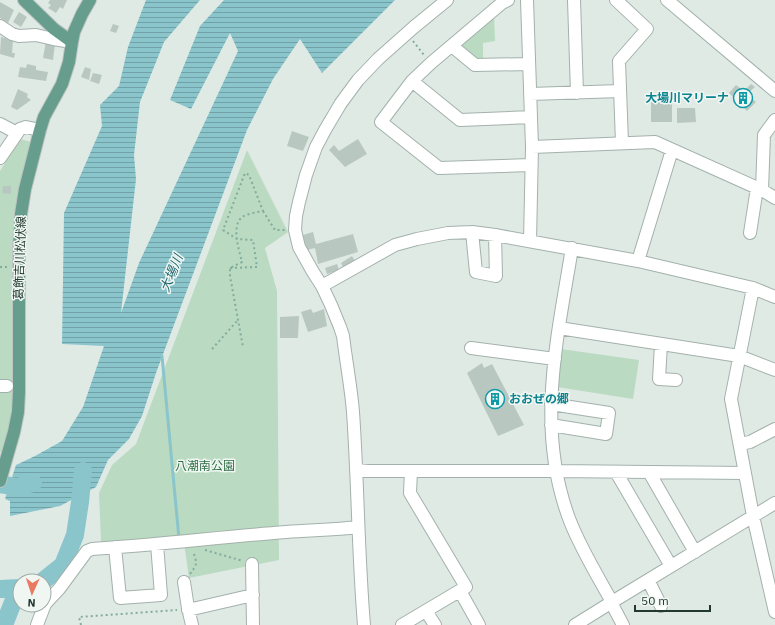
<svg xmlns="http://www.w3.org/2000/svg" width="775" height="625" viewBox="0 0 775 625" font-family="'IBM Plex Sans','Noto Sans JP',sans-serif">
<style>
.park{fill:#badac1}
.water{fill:url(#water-rules)}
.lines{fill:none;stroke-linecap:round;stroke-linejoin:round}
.stream{stroke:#8bc5cc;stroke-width:3}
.river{stroke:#8bc5cc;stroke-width:18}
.building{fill:#b9c7c1}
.minor-casing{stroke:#a3b1ac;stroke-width:14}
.major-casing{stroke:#bdc4c2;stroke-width:14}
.path{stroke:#82ac9d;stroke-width:2;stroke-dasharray:2 3;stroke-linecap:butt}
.minor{stroke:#fff;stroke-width:12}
.major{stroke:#679d8c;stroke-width:12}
.labels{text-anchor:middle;stroke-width:3;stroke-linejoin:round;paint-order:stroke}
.culture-label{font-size:12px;font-weight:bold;fill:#0d838f;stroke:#f0f7f3;text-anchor:end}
.street-label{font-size:12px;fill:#223932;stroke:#f0f7f3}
.park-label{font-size:12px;fill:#2f6d44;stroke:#f0f7f3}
.water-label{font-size:13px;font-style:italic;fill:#206871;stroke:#f0f7f3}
</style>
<defs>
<pattern id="water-rules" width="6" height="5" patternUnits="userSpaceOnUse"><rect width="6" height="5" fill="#8bc5cc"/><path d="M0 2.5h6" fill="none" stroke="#71a1a6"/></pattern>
</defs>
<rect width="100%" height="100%" fill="#e0eae5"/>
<path class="park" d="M494 15 495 41 483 43V63H478L461 48 462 43Z
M20 139 31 142 20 192 16 401 5 451 0 452V171Z
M247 150 288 232 265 248 277 291 279 560 189 578 183 536 101 542 99 493 112 465 136 444Z
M561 349 639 360 633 399 557 387Z"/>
<path class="water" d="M146 0H200L164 42 140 102 134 155 136 179 121 313 139 263 238 51 230 33 191 109 170 100 200 26 224 0H395L322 73 300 39 273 79 247 130 156 373 142 416 129 439 108 460 96 487 60 506 10 516V501L5 499 16 465 35 456 62 441 83 407 104 346 62 344 64 213 102 126 100 105 119 86 128 47Z"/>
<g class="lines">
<path class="stream" d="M162 356 179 539"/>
<path class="river" d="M0 484 17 487 33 483
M43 581 63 565 75 535 80 502 83 471
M0 589 20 588
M4 625 15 597 20 593"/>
</g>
<path class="building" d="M50 0H67L63 9 60 7 56 13 48 8 51 5 48 3Z
M0 2 14 10 8 23 0 18Z
M19 12 27 17 21 27 13 22Z
M113 24 119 26 116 33 110 31Z
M1 37 13 40 12 53H15L14 58 0 54Z
M46 41 55 44 53 60 43 58Z
M27 64 36 66V70L48 72 46 81 18 77 20 67 26 68Z
M85 67 91 69 89 80 81 77Z
M93 73 102 75 99 84 90 81Z
M751 84 755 87 747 94 756 102 747 111 729 93 736 85 744 91Z
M18 89 28 94 27 97 31 100 17 110 11 107Z
M651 100H672V122H651Z
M677 108H695L696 122 677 123Z
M292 131 309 137 303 151 287 146Z
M358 139 367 154 345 167 329 150 334 145 339 151Z
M3 186H11V194L2 193Z
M313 232 316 244 353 234 358 252 318 264 315 248 307 250 303 235Z
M352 256 355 261 344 269 341 263Z
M337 264 339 270 327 274 325 268Z
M311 309 313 313 324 309 327 326 308 332 301 312Z
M299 316 298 338H280V317Z
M482 363 484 368 492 364 524 425 498 436 467 373Z"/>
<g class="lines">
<g class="minor-casing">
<path id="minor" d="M508 0 502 3 431 63 412 81 381 122 439 168 531 165
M527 0 532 147 530 241
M574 0 577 93
M616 0 647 29 619 61 622 143
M667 0 775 91
M0 26 12 34 19 36 36 35 53 39 72 42
M452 46 475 65 529 64
M412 81 460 120 531 117
M530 94 620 91
M0 124 17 133
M532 147 655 142 762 190 775 198
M0 158 20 129 26 127 40 130
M762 190 764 135 775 120
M472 232 476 272 496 276 495 235
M750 233 757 188
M572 248C557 340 535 430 570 521 581 549 597 575 612 602L614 608 623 625
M638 261 672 150
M322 286 395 245 417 239 448 233 472 232 495 235 638 261 753 288 775 297
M753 288 731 399 753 516 775 612
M559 328 739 356 775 370
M661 344 659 379 676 380
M471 348 555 359
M0 386H7
M551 425 606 434 609 413 551 404
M740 444 750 442 775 429
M356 470 368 471H556L745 473
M616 472 671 566
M649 472 695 552
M115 547 120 598 161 595 157 544
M252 564 253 625
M648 580 661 606
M184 582 188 608 192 625
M460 591 479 625
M188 610 253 595
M426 611 435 625
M37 625 45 604 59 589 87 551 92 549C157 545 221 537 286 532 310 530 334 530 358 527
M364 625C358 554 358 483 353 412 351 387 346 361 343 336L340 327 331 305 322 286 313 272 299 247 295 230 296 216 299 202 306 175 316 147 325 130 341 103 358 80 378 59 414 27 447 0
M402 625 466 587 410 493 411 471
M575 625 612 602 775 503"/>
</g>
<g class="major-casing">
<path id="major" d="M24 0 54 29 72 42
M0 481 14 432 18 412 19 392V247L21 214 25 189 40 130 44 117 62 84 69 62 72 42 74 32 82 14 90 0"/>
</g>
<path class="path" d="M413 41 424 55
M263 211 275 230H285
M0 267H9
M230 268 257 267 253 240 237 239 223 230 245 173 249 175 263 211C258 212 246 214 242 217 231 226 239 250 242 262L230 268V276L243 347
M212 349 238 320
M205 550 243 561
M190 574C198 563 197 564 193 551
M81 625 79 617 177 610"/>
<use href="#minor" class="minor"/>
<use href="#major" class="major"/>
</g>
<defs>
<g id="building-ring" transform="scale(1)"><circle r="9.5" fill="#f0f7f3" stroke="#0f9aa8" stroke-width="1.5"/><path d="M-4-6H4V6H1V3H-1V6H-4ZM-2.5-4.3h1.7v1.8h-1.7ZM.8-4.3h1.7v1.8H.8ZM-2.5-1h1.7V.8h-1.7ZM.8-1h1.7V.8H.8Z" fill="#0f9aa8"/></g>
</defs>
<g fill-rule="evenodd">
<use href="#building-ring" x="743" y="98"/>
<use href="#building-ring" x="495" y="399"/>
</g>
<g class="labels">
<g class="culture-label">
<text x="729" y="102">大場川マリーナ</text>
<text x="509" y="403" text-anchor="start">おおぜの郷</text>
</g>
<g class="street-label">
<text transform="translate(20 258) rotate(-88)" y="4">葛飾吉川松伏線</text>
</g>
<g class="park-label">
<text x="205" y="470">八潮南公園</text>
</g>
<g class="water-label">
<text transform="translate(171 273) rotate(-68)" y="5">大場川</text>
</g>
</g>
<g transform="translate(32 593) rotate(183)"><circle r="19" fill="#f0f7f3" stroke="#9eaba6"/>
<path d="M0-3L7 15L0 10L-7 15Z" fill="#e97a5f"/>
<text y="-6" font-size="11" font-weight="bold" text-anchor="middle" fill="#223932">N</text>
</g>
<path d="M635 605v6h75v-6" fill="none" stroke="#223932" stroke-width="2"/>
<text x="641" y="605" font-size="12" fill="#223932" stroke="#f0f7f3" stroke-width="3" paint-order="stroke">50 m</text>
</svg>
